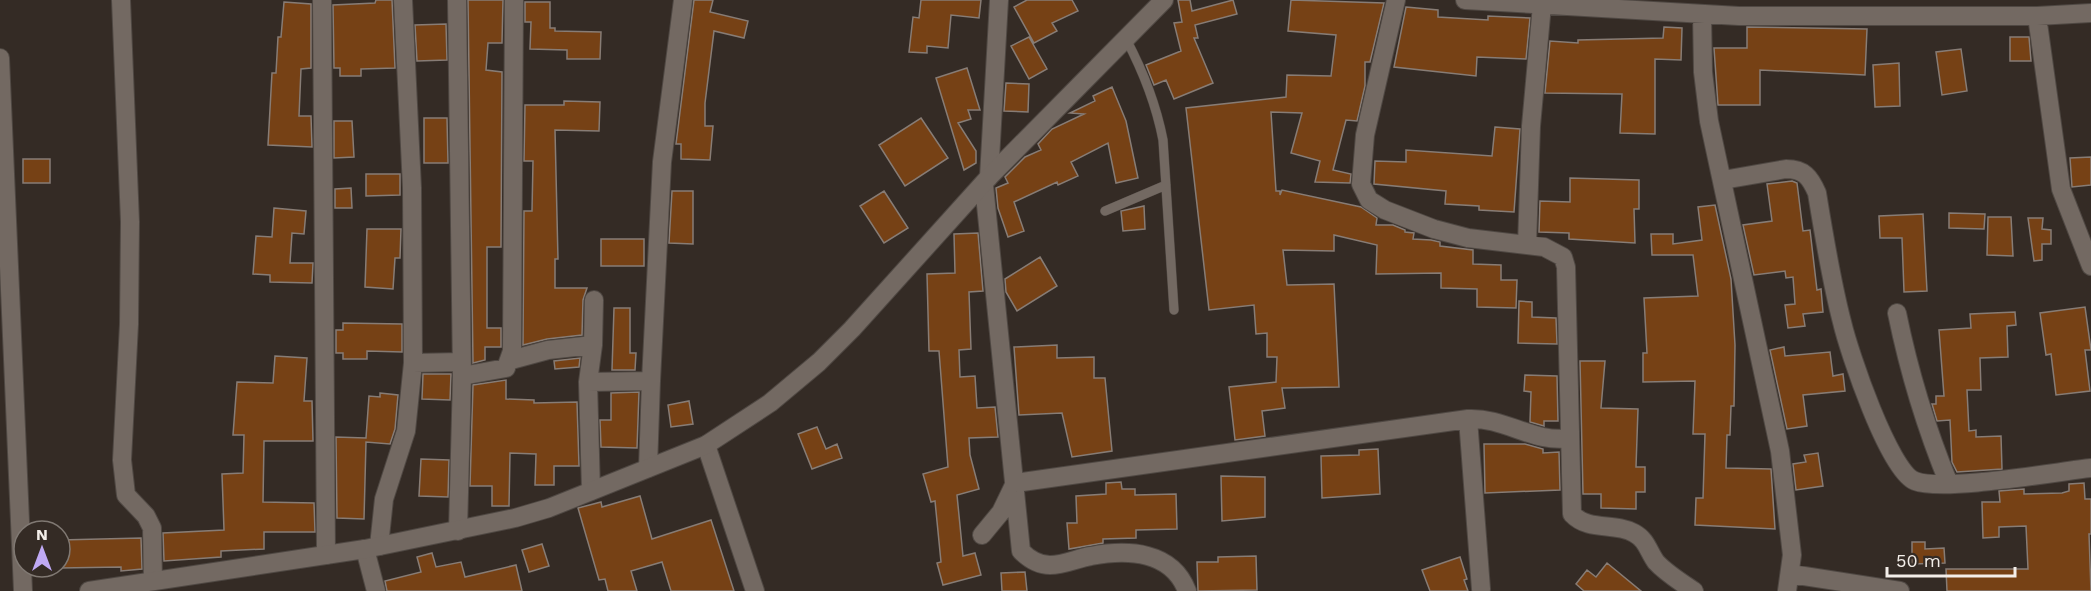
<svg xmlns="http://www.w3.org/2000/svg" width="2091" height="591" viewBox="0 0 2091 591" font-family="'Work Sans',sans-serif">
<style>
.building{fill:#764115;stroke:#877c75;stroke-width:1.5}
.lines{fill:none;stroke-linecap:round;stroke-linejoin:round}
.service-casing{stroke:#4f4843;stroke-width:10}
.minor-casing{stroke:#4f4843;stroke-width:20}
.tertiary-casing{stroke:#4f4843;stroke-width:20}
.service{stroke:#736962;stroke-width:9}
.minor{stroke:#736962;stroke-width:18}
.tertiary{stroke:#736962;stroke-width:18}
</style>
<rect width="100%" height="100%" fill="#342b25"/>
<path class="building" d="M376 0H392L395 68 361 69V76H340V68H334L333 5 375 3Z
M468 0H503L502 43H488L486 70 502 72 501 247H487V328H501V347H485V360L473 363Z
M694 0H713L710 12 748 21 744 38 714 31 705 103V126H713L710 160 681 159V144H676Z
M921 0H981L979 18 951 15 948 48 927 46V53L909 52 913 17 919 18Z
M1027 0H1072L1078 11 1052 23 1057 31 1034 43 1014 7Z
M1178 0H1190L1192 11 1233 0 1237 14 1195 25 1198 38H1194L1213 83 1174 99 1166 80 1154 85 1146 65 1181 51 1174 23 1182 22Z
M1291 0 1384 3 1370 62H1365V86L1357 121 1346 120 1333 170 1351 174 1350 183 1315 182 1320 161 1291 153 1302 113 1271 112 1276 191H1280V195L1282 190 1361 207 1377 218 1376 225H1393L1405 230V232L1414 233 1413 239 1431 240 1440 242V246L1473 250V264L1501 265V280H1517L1516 308 1477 307V289L1441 288V273L1376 274 1377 245 1334 235V251L1283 250 1287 285 1334 284 1339 387 1282 388 1285 408 1262 411 1265 436 1235 440 1229 387 1276 382 1277 357H1267V333L1256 334 1254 305 1209 310 1186 108 1286 97 1287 75 1331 76 1336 35 1288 31Z
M284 2 311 4V68L301 69 299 116H311L312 147 268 145 272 73H276L278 37H281Z
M525 2H550V28H555V31L601 32 600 59H567V50L530 49 531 22H525Z
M1406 7 1438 10V17L1488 20V16L1530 18 1526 59 1477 57 1476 76 1394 67Z
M446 24 447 60 417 61 415 25Z
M1664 27 1682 28 1681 60 1655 59V134L1620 133 1622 94 1545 93 1550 41 1578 43V40L1663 38Z
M1747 27 1867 29 1865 75 1760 70V105H1718L1714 48H1747Z
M1029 37 1047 69 1029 79 1011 46Z
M2010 37H2029L2031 61H2010Z
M1961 49 1967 91 1942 95 1936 52Z
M1899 63 1900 106 1875 107 1873 65Z
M967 68 980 110H968L971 119 958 123 976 151V163L964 170 936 78Z
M1006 83 1029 84 1028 112 1004 111Z
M1112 87 1126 121 1138 178 1116 183 1108 143 1071 162 1078 176 1058 185 1057 182 1014 202 1024 231 1008 237 998 208 996 188 1008 183 1005 177 1025 157 1041 150 1038 144 1052 129 1084 114 1070 113 1095 101 1093 96Z
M564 101 600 102 599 131 555 130 558 259H555V288H587L583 300 582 335 547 339 523 345 524 211H532L533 161H524L525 105H564Z
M424 118H447L448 163H424Z
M921 118 948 158 905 186 879 145Z
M334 121H352L354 157 334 158Z
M1495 127 1520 129 1514 212 1479 210V206L1445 204 1446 191 1374 184 1375 161 1406 162V150L1492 156Z
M2091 157V185L2072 187 2070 158Z
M23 159H50V183H23Z
M366 174H400V195L366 196Z
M1570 178 1639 180V209H1634L1635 243 1569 239V233L1539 232 1540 201 1570 202Z
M1792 181 1797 183 1803 231 1810 230 1817 290 1821 289 1823 312 1803 314 1805 326 1788 328 1785 305 1795 304 1793 277 1786 278 1785 271 1754 275 1743 225 1772 221 1767 184Z
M351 188 352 208H335V189Z
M672 191H693V244L669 243Z
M884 191 908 228 884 243 860 206Z
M1715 205 1731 279 1735 345 1734 406H1731L1730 435H1727L1726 468 1771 469 1775 529 1695 525 1696 498H1703L1705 434H1693L1695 381 1643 382V353H1647L1644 298 1698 296 1693 255H1652L1651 234H1673V244L1702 240 1698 207Z
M1144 206 1145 229 1123 231 1121 211Z
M274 208 306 211 304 234 292 233 290 263H313L312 283 270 282V275L253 274 256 236 272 237Z
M1949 213 1985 214 1984 229 1949 228Z
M1923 214 1927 291 1904 292 1902 238H1880L1879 216Z
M1988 217H2011L2013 256 1987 255Z
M2028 218H2043L2042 229 2051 230V244H2042V260L2034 261Z
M367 229H401L400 258H395L393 289 365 287Z
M978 233 983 291 969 292 971 349 959 350 960 377 975 376 977 408 995 407 998 437 969 438 970 455 979 489 957 495 963 556 975 553 981 575 943 585 937 563 941 562 935 501 931 502 923 474 948 467 939 351H929L927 274 955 273 954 234Z
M601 239H644V266H601Z
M1040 257 1057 286 1017 311 1006 292 1005 279Z
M1519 301 1532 302V317L1556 318 1557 344 1518 343Z
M2085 307 2091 350H2085L2090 391 2056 395 2051 354 2046 355 2040 313Z
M614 308H630V353H636L635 370H612Z
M2015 312 2016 325 2007 326 2008 357 1980 358 1981 390H1967L1969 431 1976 430V437L2001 436 2002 469 1957 472 1952 462 1950 420 1937 421 1932 404H1936V396H1944L1939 330 1971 328 1970 314Z
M343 323 402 324V352L367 351V359H343V353H336V330H343Z
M1057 345V358L1094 357V378H1105L1112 451 1072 457 1062 413 1019 415 1014 347Z
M1784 347 1785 356 1830 352 1833 376 1843 374 1845 391 1803 395 1807 426 1787 429 1770 350Z
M275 356 307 358 304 401H312L313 441H264L263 502 314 503 315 532H264V549L221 551V557L164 561 163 533 224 530 222 474 243 473 244 435H233L237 382 273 383Z
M580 358 579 367 555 369 554 361Z
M1580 361H1605L1601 408 1638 409 1636 467H1645V492H1636V509L1601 508V494H1583Z
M423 374H451L450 400 422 399Z
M1525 375 1557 376 1558 421H1544V426L1530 422 1531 392 1524 391Z
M506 380V399L534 400V403L577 402 579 466H554V485H535L536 454 510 453 509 506H492V486H470L473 385Z
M639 392 637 448 601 447 600 420H611V393Z
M380 393 398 395 395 429 390 444 366 442 364 519 337 518 336 437 366 438 369 396 380 397Z
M689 401 693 424 671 427 668 405Z
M817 427 826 449 837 444 842 458 812 469 798 434Z
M1484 444H1525L1543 449V453L1559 452 1560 490 1485 493Z
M1378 449 1380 494 1322 498 1321 456 1359 455V450Z
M1818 453 1823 486 1796 490 1793 464 1806 462 1804 455Z
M421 459 449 460 448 497 419 496Z
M1221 476 1265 477V517L1222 521Z
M1121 482 1122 489H1135V495L1176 494 1177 529 1136 530V538L1103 539V543L1069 549 1067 523H1077L1076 496 1106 494V483Z
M2084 483 2085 499H2091V534H2089L2091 591H1947L1946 569H2028L2026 526 1999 527V537L1983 538 1982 502H2000L1999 491 2024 489V494L2062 493 2069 491V484Z
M640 496 652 539 711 520 734 591H671L662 562 631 571 637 591H608L605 579 599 580 578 508 601 502 602 507Z
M141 538 142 569 121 571V567L60 568V540Z
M1912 542H1925V549L1944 548 1945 563 1912 564Z
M542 544 549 566 529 572 522 550Z
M432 553 436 567 461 562 465 577 516 565 522 591H387L385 581 421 572 417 557Z
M1256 556 1257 590 1198 591 1197 562H1218V557Z
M1460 557 1467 579 1464 580 1468 591H1430L1422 570Z
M1607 563 1641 591H1584L1576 584 1587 570 1596 577Z
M1025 572 1027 591H1002L1001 573Z"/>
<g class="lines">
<g class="service-casing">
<path id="service" d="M1126 39C1143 71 1156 104 1163 140L1174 310
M1105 211 1166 185"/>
</g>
<g class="minor-casing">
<path id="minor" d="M121 0 130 222 129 324 122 460 126 495 146 516 152 528 153 581
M322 0 326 555
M457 0 462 376 458 531
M1396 0 1365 135 1361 184 1369 200 1385 210 1434 229 1468 238 1544 247 1563 257 1566 267 1572 514C1589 532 1614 522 1634 533 1647 540 1648 551 1656 562 1666 573 1682 583 1694 591
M1465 0 1739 16H2037L2091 13
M1702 14 1703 72 1709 121 1780 451 1792 555 1787 591
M2037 16 2061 189 2091 266
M0 58 23 591
M989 177 999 0
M1723 180 1786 169C1804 169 1810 177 1817 193 1824 236 1831 280 1842 322 1849 352 1889 471 1915 481 1943 492 2055 472 2091 468
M984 185 1021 551C1029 559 1038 565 1050 565 1064 565 1078 558 1091 556 1128 549 1172 551 1187 591
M1527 245 1531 126 1542 5
M1897 313C1909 372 1926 428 1949 484
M511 360 548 350 593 345
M413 363 461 362
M462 376 506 368 512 351 514 0
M588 382 593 345 594 300
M1468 419 1481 589
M706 445 755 591
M648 468 651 381
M591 491 588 382 651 381 662 162 683 0
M982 535 1001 512 1015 483 1468 419C1505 417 1534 444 1570 438
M379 546 384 499 406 431 413 363 412 188 403 0
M365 549 376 591
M1791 574 1900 591"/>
</g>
<g class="tertiary-casing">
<path id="tertiary" d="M89 591 365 549 515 518 549 508 706 445 770 403 819 362 852 329 989 177 1164 0"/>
</g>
<use href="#service" class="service"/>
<use href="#minor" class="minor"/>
<use href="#tertiary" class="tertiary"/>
</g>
<g transform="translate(42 549)"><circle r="28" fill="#342b25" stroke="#807973" stroke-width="1.5"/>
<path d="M0-4.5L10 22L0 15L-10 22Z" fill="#bfa9f4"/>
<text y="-9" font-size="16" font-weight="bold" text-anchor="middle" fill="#f3eee9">N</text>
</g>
<path d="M1887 567v9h128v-9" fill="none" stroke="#f3eee9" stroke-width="3"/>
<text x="1896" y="567" font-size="18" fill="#f3eee9" stroke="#342b25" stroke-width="4.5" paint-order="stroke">50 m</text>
</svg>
